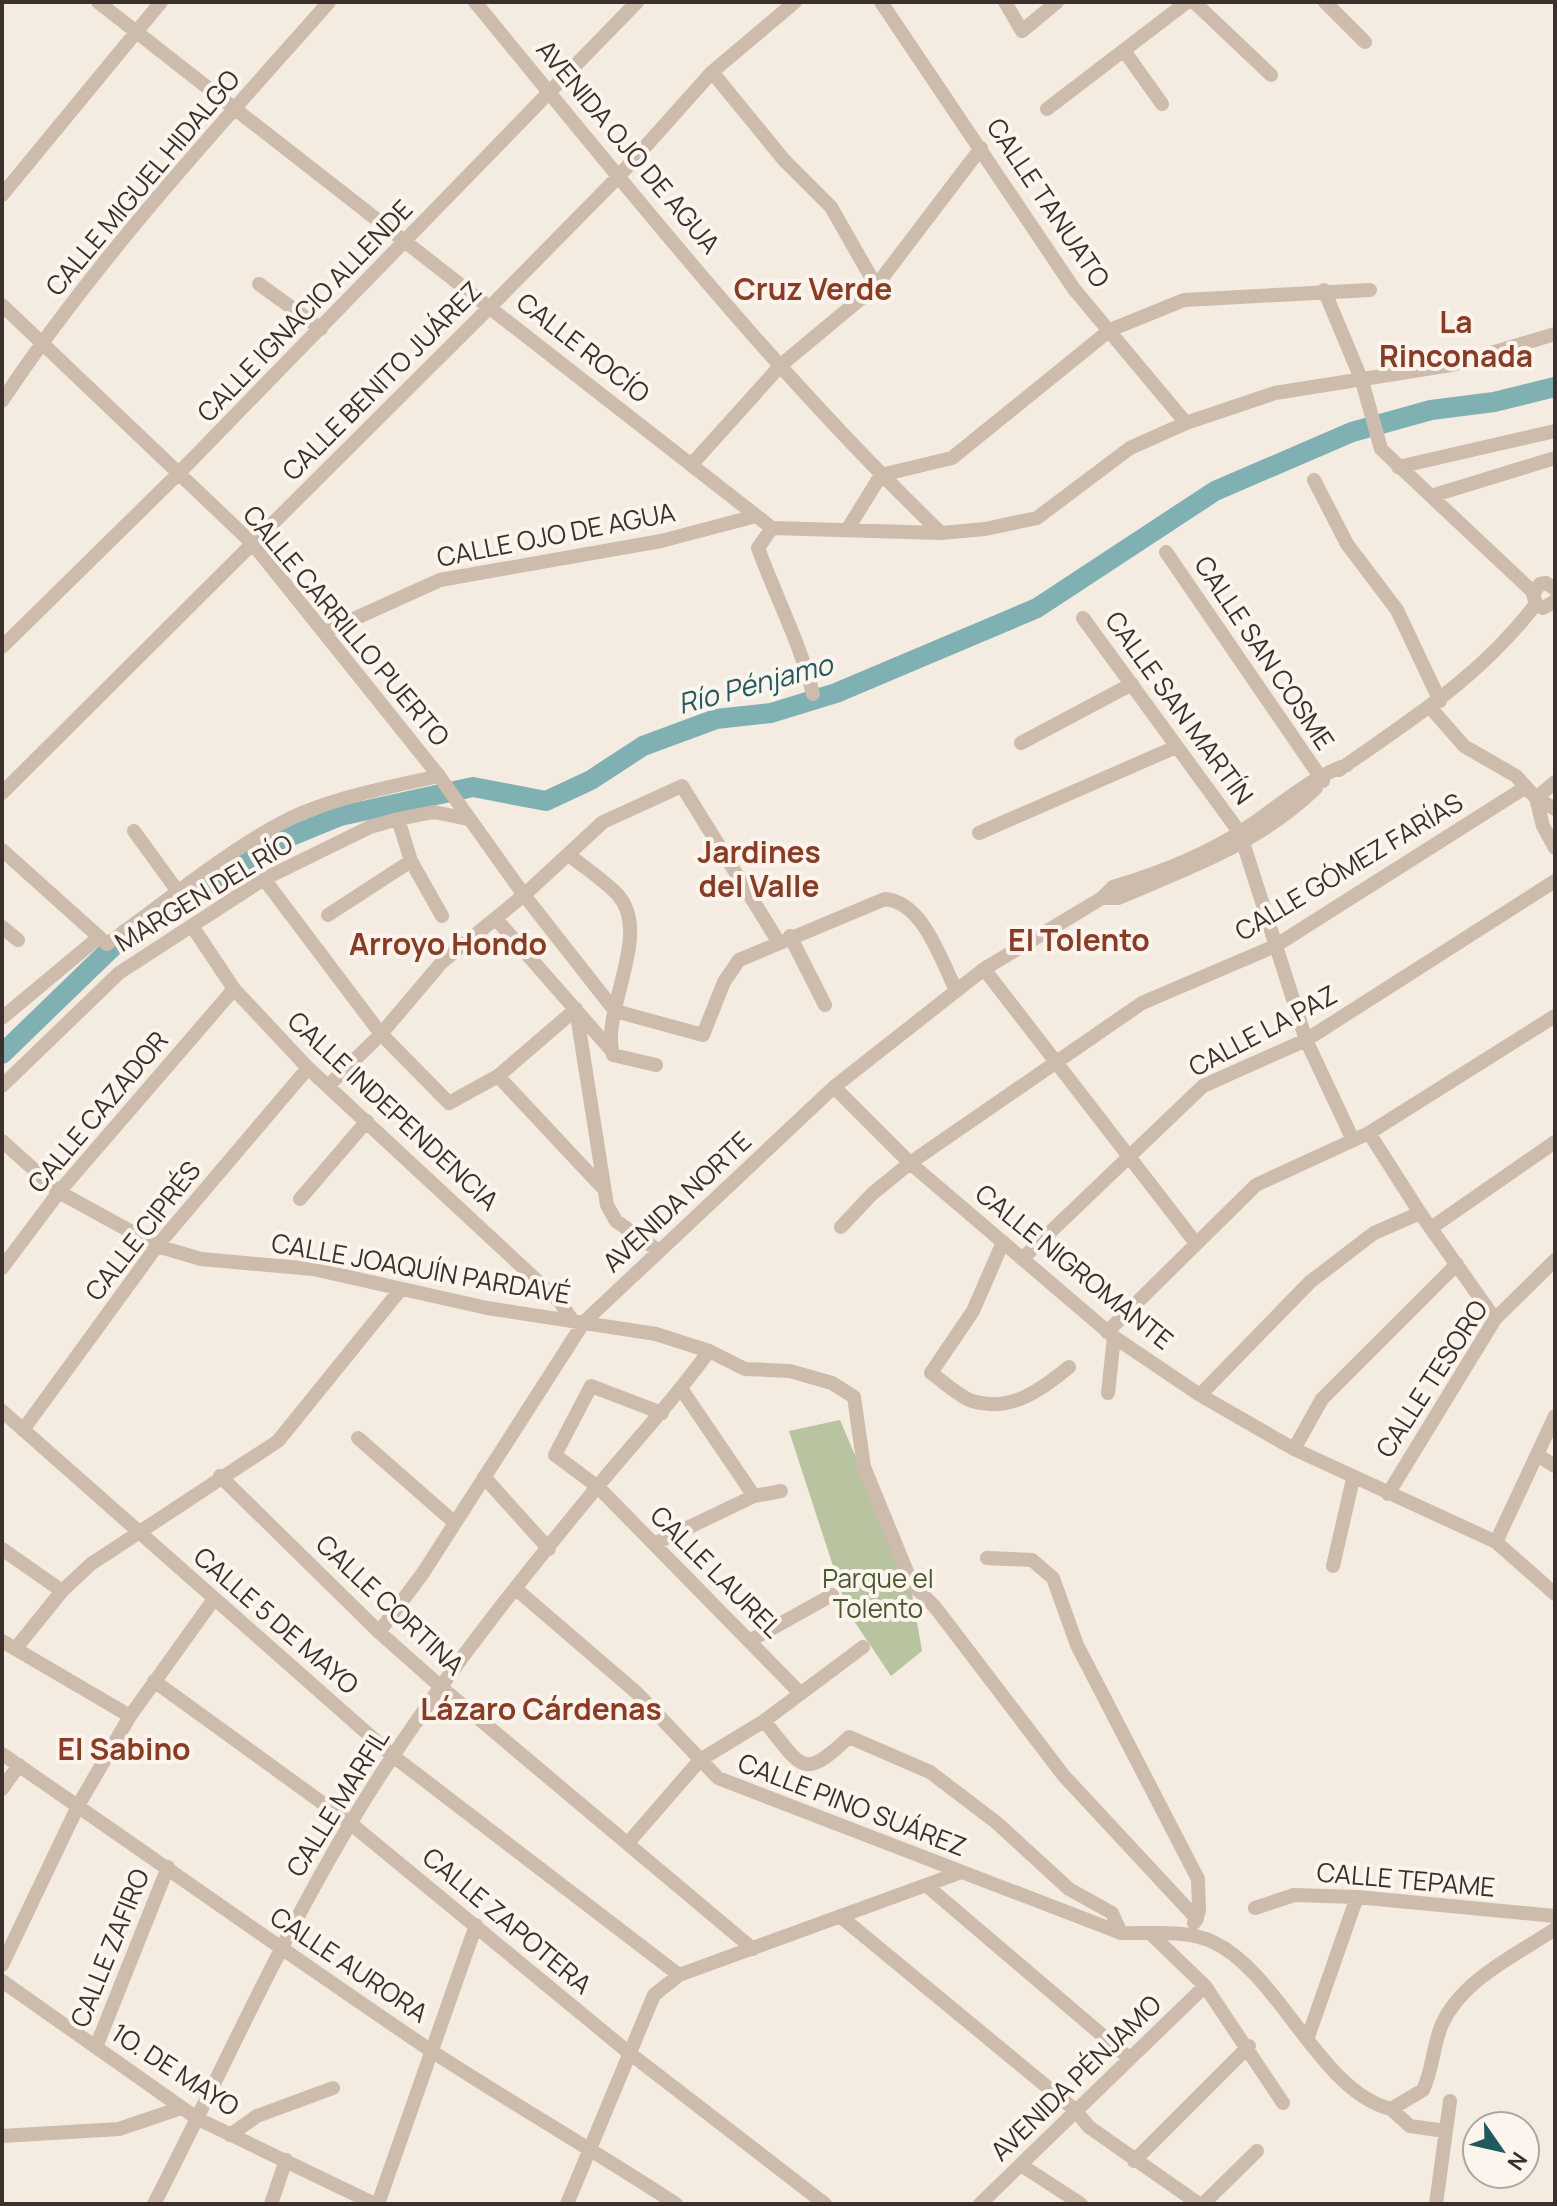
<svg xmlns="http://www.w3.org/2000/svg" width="1557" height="2206" viewBox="0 0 1557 2206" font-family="Manrope,sans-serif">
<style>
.green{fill:#b8c4a0}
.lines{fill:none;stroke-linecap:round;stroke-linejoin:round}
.river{stroke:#7fb0b2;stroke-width:20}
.minor{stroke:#cdbbac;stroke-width:14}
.labels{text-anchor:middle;stroke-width:8;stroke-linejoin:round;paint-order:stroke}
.street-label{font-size:26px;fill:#3b302b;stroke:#fbf5ee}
.park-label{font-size:26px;fill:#4a5a2e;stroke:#fbf5ee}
.water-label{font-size:28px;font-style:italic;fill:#1f5a5e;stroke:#fbf5ee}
.quarter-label{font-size:30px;font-weight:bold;fill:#8c3b22;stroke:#fbf5ee}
</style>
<rect width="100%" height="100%" fill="#f4ebe1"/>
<path class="green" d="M840 1420 911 1587 922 1651 891 1676 848 1612 789 1431Z"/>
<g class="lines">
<path class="river" d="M2 1054 127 933 279 841 340 816 473 787 546 801 591 780 643 746 716 719 771 713 836 693 1037 608 1215 491 1352 432 1431 410 1494 402 1555 387"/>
<path class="minor" d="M98 2 772 528
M475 2C624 183 771 370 941 533
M881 2 1074 289 1186 423
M1005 2 1022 31 1057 2
M1194 2 1271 75
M1325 2 1365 42
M1125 52 1162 104
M712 72 784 160 831 207 876 286
M1047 109 1187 2
M2 195 161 2
M259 284 321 329
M1324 290 1362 381 1381 449 1533 592
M2 305 253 544 439 776 524 895 615 1011 703 1035 724 982 739 960 885 899C923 902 941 960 956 990
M2 401C97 258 216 130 329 2
M692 464 781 365 876 286 981 148
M1398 467 1555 431
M1314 480 1347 544 1397 610 1440 701
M1431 496 1555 458
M772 528 941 533 985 529 1037 518 1130 448 1186 423 1275 393 1451 365 1555 334
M772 528 758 548C776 597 800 643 813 694
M847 530 881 475 952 458 1110 330 1184 300 1370 290
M1166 552 1323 781
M1555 589 1546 583 1540 584 1533 594 1536 604 1543 608 1555 601
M1083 618 1240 833 1306 1040 1353 1140
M325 632 440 580 661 541 756 516
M2 647 179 473 637 2
M1429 706 1464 746 1516 776 1536 798 1555 809
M1021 743 1132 684
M1339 770C1414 717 1479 678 1536 604
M2 793 491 306 619 176 712 72 795 2
M1536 798 1543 826 1555 848
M1536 798 1555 782
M398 819 411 861 442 916
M134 831 179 893
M979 833 1176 747
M2 850 107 944C165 903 238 841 302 813 346 795 394 786 439 776
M569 855C585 868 604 880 618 895 653 935 600 1011 613 1055L656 1065
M264 879 381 1034 449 1103 498 1076 576 1009
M1102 898H1118C1191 867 1258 844 1316 788
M328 915 411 861
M496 919 611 1050
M192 926 234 989 308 1068 560 1302 572 1320
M2 927 18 940
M790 936 825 1005
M984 969 1195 1242
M576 1009 607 1205 616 1221 659 1251
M2 1018 99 937
M498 1076 601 1186
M2 1086 119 973 264 879 370 827 398 819 434 812 468 819
M328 1086 381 1034 442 962 524 895 603 822 682 786 778 941
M834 1087 910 1163 1114 1337 1200 1395 1294 1449 1496 1542 1555 1594
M1369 1133 1420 1213 1495 1319
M2 1141 59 1192 157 1246 201 1259 313 1269 487 1308 656 1334 709 1351 745 1369 790 1371 832 1383 854 1397 864 1467 912 1584 935 1607 1064 1776 1197 1919
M300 1199 367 1121
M841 1227 872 1194 910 1163 1142 1003 1275 946 1526 787
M1431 1228 1555 1142
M1003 1242 973 1311 931 1373C943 1381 958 1396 972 1401 1010 1413 1041 1390 1069 1367
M1022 1259 1203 1086 1306 1040 1555 881
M2 1268 59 1192 234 989
M1107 1332 1256 1185 1369 1133 1555 1016
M682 1390 754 1496
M1108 1393 1114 1337
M1200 1395 1310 1282 1374 1233 1420 1213
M2 1411 393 1756 679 1975
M662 1413 591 1386 555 1455 598 1487 799 1692
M23 1430 157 1246 308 1068
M358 1438 455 1523
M1294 1449 1322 1399 1457 1264
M1539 1456 1555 1466
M220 1476 379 1632 441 1687 753 1949
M484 1477 549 1549
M1388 1494 1495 1319 1555 1260
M1496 1542 1555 1416
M656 1543 754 1496 781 1491
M2 1549 62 1591
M987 1558 1032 1560 1053 1578 1077 1645 1198 1879 1199 1911 1194 1923
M1333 1566 1353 1479
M516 1589 637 1693 718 1778 1121 1933C1151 1934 1186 1929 1213 1942 1279 1972 1320 2092 1391 2109L1423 2090C1433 2069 1433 2045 1442 2024 1463 1979 1515 1956 1555 1929
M379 1632 423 1573 584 1322 834 1087 984 969 1102 898 1113 887C1156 874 1206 855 1243 830 1278 808 1308 778 1347 765
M751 1640 832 1595
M2 1641 130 1716
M16 1648 62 1591 91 1564 278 1441 401 1289
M154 1681 350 1823 628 2052 825 2204
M764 1721C802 1766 801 1783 849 1737L930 1772 997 1823 1069 1889 1112 1913 1121 1933
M2 1754C145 1852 286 1953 430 2050 511 2103 595 2151 676 2204
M2 1789 19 1765
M628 1843 700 1760 764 1721 863 1647
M927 1886 1129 2058
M1255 1908 1294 1895 1357 1897 1555 1916
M840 1916 1075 2110 1089 2127 1199 2204
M1151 1934 1205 1986 1283 2103
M2 1965 79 1804 130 1716 214 1599
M2 1981 198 2119 375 2204
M1308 2037 1357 1897
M96 2047 168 1867
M1391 2109 1410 2126 1445 2131
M230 2135 257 2116 333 2088
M2 2136 119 2129 181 2108
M1134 2161 1249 2046
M1021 2165 1081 2204
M154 2204C232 2053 298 1897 393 1756 455 1662 526 1573 598 1486 635 1441 675 1399 709 1351
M271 2204 286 2160
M378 2204 476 1925
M567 2204 654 1995 679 1975 959 1873
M980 2204 1205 1986
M1203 2204 1257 2151
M1436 2204 1450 2101"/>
</g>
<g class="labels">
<g class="street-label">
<text transform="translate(628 147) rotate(50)" y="9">AVENIDA OJO DE AGUA</text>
<text transform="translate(143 183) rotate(-50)" y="9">CALLE MIGUEL HIDALGO</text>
<text transform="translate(1048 203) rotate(56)" y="9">CALLE TANUATO</text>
<text transform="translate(305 311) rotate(-46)" y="9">CALLE IGNACIO ALLENDE</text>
<text transform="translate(583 348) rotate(38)" y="9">CALLE ROCÍO</text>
<text transform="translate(382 381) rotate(-45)" y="9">CALLE BENITO JUÁREZ</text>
<text transform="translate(556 535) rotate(-11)" y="9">CALLE OJO DE AGUA</text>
<text transform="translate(346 626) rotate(50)" y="9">CALLE CARRILLO PUERTO</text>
<text transform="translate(1264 653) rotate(56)" y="9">CALLE SAN COSME</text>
<text transform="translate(1179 708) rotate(54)" y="9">CALLE SAN MARTÍN</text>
<text transform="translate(1349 867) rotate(-31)" y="9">CALLE GÓMEZ FARÍAS</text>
<text transform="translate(204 893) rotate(-31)" y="9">MARGEN DEL RÍO</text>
<text transform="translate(1263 1031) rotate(-28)" y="9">CALLE LA PAZ</text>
<text transform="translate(393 1111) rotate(43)" y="9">CALLE INDEPENDENCIA</text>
<text transform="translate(98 1112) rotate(-50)" y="9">CALLE CAZADOR</text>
<text transform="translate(677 1202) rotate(-43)" y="9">AVENIDA NORTE</text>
<text transform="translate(143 1231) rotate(-52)" y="9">CALLE CIPRÉS</text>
<text transform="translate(1074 1267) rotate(39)" y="9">CALLE NIGROMANTE</text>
<text transform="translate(421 1269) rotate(10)" y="9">CALLE JOAQUÍN PARDAVÉ</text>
<text transform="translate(1432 1379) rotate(-57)" y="9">CALLE TESORO</text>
<text transform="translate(716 1572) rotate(45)" y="9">CALLE LAUREL</text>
<text transform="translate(390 1605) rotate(43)" y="9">CALLE CORTINA</text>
<text transform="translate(276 1621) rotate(41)" y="9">CALLE 5 DE MAYO</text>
<text transform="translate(338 1803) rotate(-58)" y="9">CALLE MARFIL</text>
<text transform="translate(852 1805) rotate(21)" y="9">CALLE PINO SUÁREZ</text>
<text transform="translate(1406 1880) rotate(5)" y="9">CALLE TEPAME</text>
<text transform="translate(507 1921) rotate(40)" y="9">CALLE ZAPOTERA</text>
<text transform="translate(110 1948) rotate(-68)" y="9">CALLE ZAFIRO</text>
<text transform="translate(349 1965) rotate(34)" y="9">CALLE AURORA</text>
<text transform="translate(175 2070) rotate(33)" y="9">1O. DE MAYO</text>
<text transform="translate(1076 2078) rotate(-44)" y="9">AVENIDA PÉNJAMO</text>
</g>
<g class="park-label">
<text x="878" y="1588">Parque el<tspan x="878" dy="30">Tolento</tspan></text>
</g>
<g class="water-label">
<text transform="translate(755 684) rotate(-15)" y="10">Río Pénjamo</text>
</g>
<g class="quarter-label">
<text x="813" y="300">Cruz Verde</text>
<text x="1456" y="333">La<tspan x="1456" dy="34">Rinconada</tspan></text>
<text x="759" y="863">Jardines<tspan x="759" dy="34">del Valle</tspan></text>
<text x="1079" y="951">El Tolento</text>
<text x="448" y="955">Arroyo Hondo</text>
<text x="541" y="1720">Lázaro Cárdenas</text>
<text x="124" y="1760">El Sabino</text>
</g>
</g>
<rect width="1557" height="2206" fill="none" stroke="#3b302b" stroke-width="8"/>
<g transform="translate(1501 2150) rotate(124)"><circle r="38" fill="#fbf5ee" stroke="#aea6a0" stroke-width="2"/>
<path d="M0-6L14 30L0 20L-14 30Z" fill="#1f5a5e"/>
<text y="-12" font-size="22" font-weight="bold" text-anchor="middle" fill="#3b302b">N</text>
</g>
</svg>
